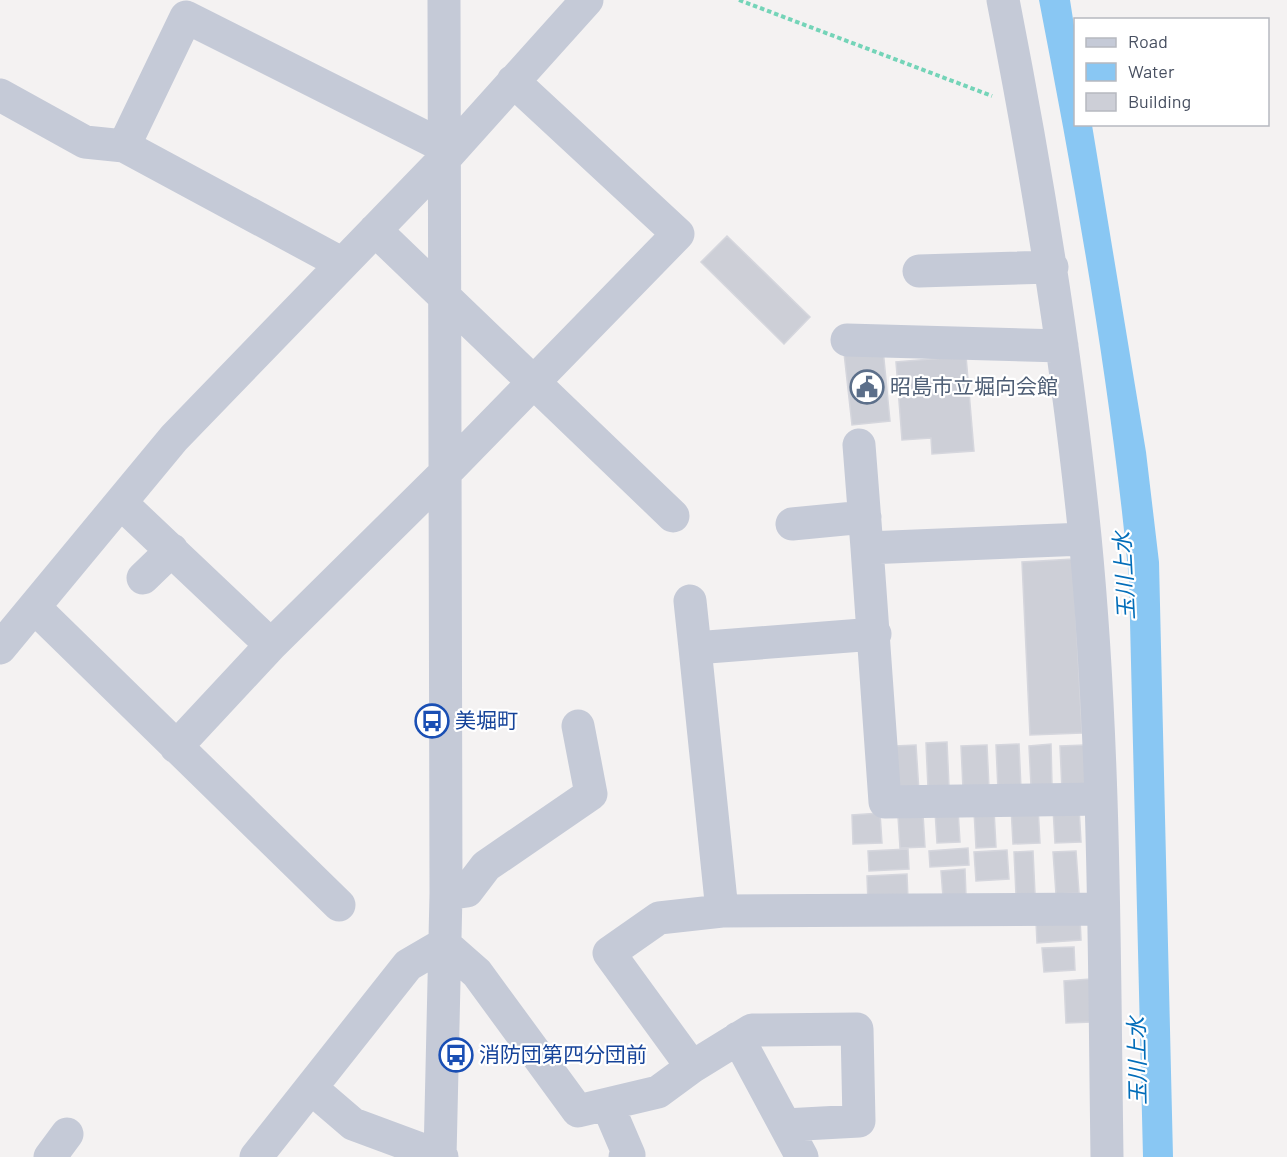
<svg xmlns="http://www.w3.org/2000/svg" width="1287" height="1157" viewBox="0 0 1287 1157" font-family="Barlow,'Noto Sans JP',sans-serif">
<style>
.water{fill:#89c7f3}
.building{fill:#cdcfd7;stroke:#d5d6dd;stroke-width:1.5}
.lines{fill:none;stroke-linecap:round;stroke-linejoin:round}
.path{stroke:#74d4b8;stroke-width:4;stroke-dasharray:4.5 3;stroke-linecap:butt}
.minor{stroke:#c5cad7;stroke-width:33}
.labels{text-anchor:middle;stroke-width:4.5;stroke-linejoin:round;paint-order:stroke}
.service-label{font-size:21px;fill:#4e5e75;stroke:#fff;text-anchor:start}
.transit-label{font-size:21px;fill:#164399;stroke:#fff;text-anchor:start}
.water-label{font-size:22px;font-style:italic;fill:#026db9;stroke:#fff}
</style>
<rect width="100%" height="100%" fill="#f4f2f2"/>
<path class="water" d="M1039 0H1070L1075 32 1076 124 1092 125 1146 452 1159 562 1173 1157H1143L1129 580C1111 386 1076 191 1039 0Z"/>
<path class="building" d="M727 236 810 317 784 344 701 262Z
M883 349 890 421 852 425 844 353Z
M966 356 974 451 932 454 931 438 902 440 896 362Z
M1073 559 1082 733 1030 735 1022 562Z
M947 742 949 787 928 788 926 743Z
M1019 744 1021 789 998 790 996 745Z
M1051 744 1052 785 1031 786 1029 746Z
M916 745 919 792 897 793 895 746Z
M987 745 989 788 963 789 961 746Z
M1085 745 1087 789 1062 791 1060 746Z
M1038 806 1040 843 1013 844 1011 807Z
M1079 807 1081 842 1055 843 1053 808Z
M958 810 960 842 937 843 935 811Z
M994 810 996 847 976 848 974 811Z
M880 813 882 843 853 844 852 815Z
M923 814 925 847 900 848 898 816Z
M968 848 969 865 930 867 929 851Z
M908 849 909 869 869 871 868 851Z
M1007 850 1009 879 976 881 974 852Z
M1033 851 1035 894 1016 895 1014 852Z
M1076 851 1079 893 1056 894 1053 852Z
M965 869 966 896 943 897 941 871Z
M907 874 908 900 868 902 867 876Z
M1080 918 1081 940 1037 943 1036 921Z
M1074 947 1075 970 1044 972 1042 948Z
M1090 979 1092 1022 1066 1023 1064 981Z"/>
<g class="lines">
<path class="path" d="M739 0 992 96"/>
<path class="minor" d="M1003 0C1038 178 1067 357 1085 537 1105 743 1104 951 1107 1157
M0 95 85 142 124 146 341 263
M124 146 186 17 445 147
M375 230 673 516
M919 271 1052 267
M847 340 1062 346
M859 445 867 548
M121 503 271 645
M792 524 865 517
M1085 539 867 548 885 802 1101 799
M143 578 172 550
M690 601 695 648
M34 607 339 905
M0 648 174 438 445 158 587 0
M176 747 271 645 446 472 678 234 513 81
M446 894 467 891 486 866 591 794 578 726
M722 911 695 648 875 634
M738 1038 802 1157
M692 1067 609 953 659 918 722 911 1103 909
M311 1088 353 1124 442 1157
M608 1106 629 1155 625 1157
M50 1157 67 1134
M256 1157 408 965 444 944 477 973 578 1111 658 1092 692 1067 752 1030 857 1029 859 1121 785 1125
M440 1157 446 894 444 0"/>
</g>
<defs>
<g id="civic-ring" transform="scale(1.725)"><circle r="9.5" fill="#fff" stroke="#5c6f8a" stroke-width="1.5"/><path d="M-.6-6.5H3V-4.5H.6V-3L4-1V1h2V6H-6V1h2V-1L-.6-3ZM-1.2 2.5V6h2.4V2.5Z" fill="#5c6f8a"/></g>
<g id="bus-ring" transform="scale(1.725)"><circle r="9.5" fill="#fff" stroke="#1a4fb4" stroke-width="1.5"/><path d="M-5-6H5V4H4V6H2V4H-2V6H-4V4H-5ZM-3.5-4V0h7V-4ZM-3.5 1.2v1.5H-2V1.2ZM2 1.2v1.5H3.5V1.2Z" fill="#1a4fb4"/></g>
</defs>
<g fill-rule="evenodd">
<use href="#civic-ring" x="867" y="387"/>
<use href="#bus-ring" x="432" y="721"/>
<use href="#bus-ring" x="456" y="1055"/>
</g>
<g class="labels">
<g class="service-label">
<text x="890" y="394">昭島市立堀向会館</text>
</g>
<g class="transit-label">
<text x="455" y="728">美堀町</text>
<text x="479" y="1062">消防団第四分団前</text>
</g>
<g class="water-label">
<text transform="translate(1124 576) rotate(-93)" y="8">玉川上水</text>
<text transform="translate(1137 1061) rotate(-91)" y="8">玉川上水</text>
</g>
</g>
<rect x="1074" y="18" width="195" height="108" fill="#ffffff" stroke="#b6b9c0" stroke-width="1.5"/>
<rect x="1086" y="38" width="30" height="9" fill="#c5cad7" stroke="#b6b9c0" stroke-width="1.5"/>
<text x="1128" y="48" font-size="18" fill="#485061">Road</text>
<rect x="1086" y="63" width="30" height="18" fill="#89c7f3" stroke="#b6b9c0" stroke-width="1.5"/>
<text x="1128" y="78" font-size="18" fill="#485061">Water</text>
<rect x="1086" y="93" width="30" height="18" fill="#cdcfd7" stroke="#b6b9c0" stroke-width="1.5"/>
<text x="1128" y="108" font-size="18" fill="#485061">Building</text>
</svg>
